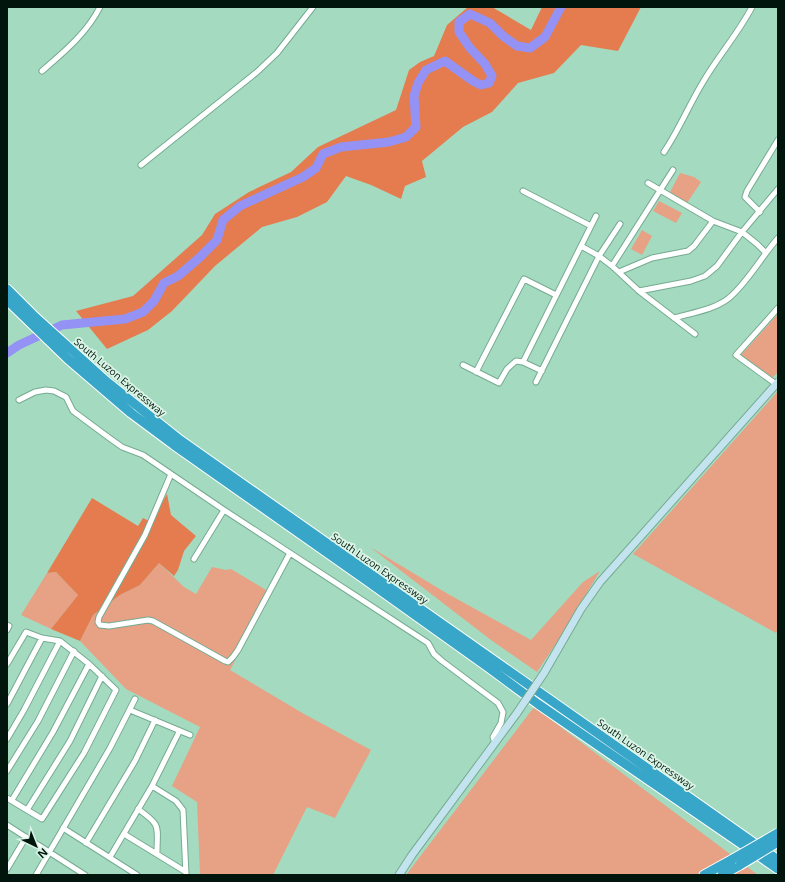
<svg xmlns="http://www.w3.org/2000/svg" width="785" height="882" viewBox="0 0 785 882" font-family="'Open Sans',sans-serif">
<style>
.green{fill:#e7a184}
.forest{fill:#e57c50}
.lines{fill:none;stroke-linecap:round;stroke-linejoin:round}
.river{stroke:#9492f5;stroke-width:9}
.street-casing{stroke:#75ab91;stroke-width:7}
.secondary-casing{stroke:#75ab91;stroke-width:9}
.highway-casing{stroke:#fff;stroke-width:11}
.street{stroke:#fff;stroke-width:5}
.secondary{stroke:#c3e4ef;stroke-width:7}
.highway{stroke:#38a6c9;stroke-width:9}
.secondary-bridge-casing{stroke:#75ab91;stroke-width:9;stroke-linecap:butt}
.highway-bridge-casing{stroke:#fff;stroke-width:11;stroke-linecap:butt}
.secondary-bridge{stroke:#c3e4ef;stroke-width:7}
.highway-bridge{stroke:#38a6c9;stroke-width:9}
.labels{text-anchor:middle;stroke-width:3.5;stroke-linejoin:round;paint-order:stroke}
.street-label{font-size:10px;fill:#01150c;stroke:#daf5e7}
</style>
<rect width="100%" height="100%" fill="#a4dbc0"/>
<path class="green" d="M680 173 694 177 701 182 687 203 670 192Z
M659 201 682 213 676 223 653 211Z
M642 230 652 236 642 255 631 249Z
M778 314V372L772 378 741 355Z
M778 391V630L776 633 633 554Z
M370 547 448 594 531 640 583 582 600 571 557 642 537 672 491 640Z
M159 563 184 587 196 594 212 567 226 570 231 569 271 593 230 670 304 714 371 750 335 818 307 807 273 875H200L197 802 172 786 200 727 126 689 80 641 93 615 120 595 140 585Z
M56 572 78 595 51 629 21 615 47 573Z
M534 707 758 875H406Z"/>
<path class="forest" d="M468 7H492L531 30 542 7H641L618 51 581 45 554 73 518 83 492 112 463 127 422 161 426 177 405 186 401 199 371 185 346 176 327 202 297 217 262 227 215 266 172 311 148 330 107 349 76 311 133 296 202 235 215 214 249 192 291 172 318 147 396 110 409 70 420 62 434 56 447 25Z
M167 494 171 515 196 536 184 551 178 570 174 576 159 563 140 585 120 595 93 615 80 641 51 629 78 595 56 572 47 573 92 498 138 526 143 518 151 522Z"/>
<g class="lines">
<path class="river" d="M7 353 19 345 62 325 125 319 143 312 154 301 164 283 178 276 199 258 217 240 223 220 240 206 303 177 316 168 323 154 341 147 389 142 406 137 416 127 414 96 418 83 426 70 445 61 473 81 481 85 489 83 492 76 485 64 470 48 459 32V22L470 14 490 23 503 36 517 46 530 48 545 37 561 7"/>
<g class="street-casing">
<path id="street" d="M42 71C64 52 87 33 100 7
M664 152C679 130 689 105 703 82 718 56 738 34 752 7
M141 165 257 72 277 53 313 7
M648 183 713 221 742 232 757 244 765 252
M523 191 591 226
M760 212 745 197 747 191 778 140
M581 246 599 256 612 266 639 291 695 334
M612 266 673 170
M619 272 652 258 688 251 694 246 713 221
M639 291 691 281 705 276 717 266 742 232 778 189
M674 318C691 313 714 310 729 298 748 282 761 257 778 238
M523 362 596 216
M463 365 499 383 507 369 516 361 523 362 542 371
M476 372 524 279 556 295
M536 382 599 256 620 224
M776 384 736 355 778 308
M19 400 35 392 46 390 54 391 66 397 73 411 108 437 122 447 143 455 224 510
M171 474 145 535 99 617 98 622 100 625 109 626 148 620 153 621 225 661 228 662 233 657 238 650 290 553
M194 559 224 510 428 643 434 654 442 661 498 703 503 712 501 723 493 737 495 743
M7 625 9 626 7 630
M7 664 26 632 42 638 60 641 89 664 116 690 84 753 42 819 7 798
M7 704 42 638
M130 710 190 735
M7 739 24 710 60 641
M7 771 38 721 74 651
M152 786 176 801 183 810 186 875
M12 800 53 732 89 664
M138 809C162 826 157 826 157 853
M27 810 70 741 102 676
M7 825 85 875
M63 828 137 875
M124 834 186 872
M86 843 135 761 155 720
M110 857 152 786 179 732
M7 869 26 837
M36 875 110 748 135 699"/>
</g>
<g class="secondary-casing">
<path id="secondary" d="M544 673 581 609 600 582 778 382
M399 875 412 855 517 713"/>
</g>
<g class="highway-casing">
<path id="highway" d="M7 289 33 315 106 381 180 440 778 860
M7 300 68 359 131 413 174 445 366 580 488 667 538 704 778 869
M704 875 733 859
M722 875 740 865"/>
</g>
<use href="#street" class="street"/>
<use href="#secondary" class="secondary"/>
<use href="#highway" class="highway"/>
<g class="secondary-bridge-casing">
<path id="secondary-bridge" d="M517 713 544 673"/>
</g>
<g class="highway-bridge-casing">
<path id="highway-bridge" d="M733 859 778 833
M740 865 778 842"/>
</g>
<use href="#secondary-bridge" class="secondary-bridge"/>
<use href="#highway-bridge" class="highway-bridge"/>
</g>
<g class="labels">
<g class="street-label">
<text transform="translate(120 377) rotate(40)" y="4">South Luzon Expressway</text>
<text transform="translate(380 568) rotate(35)" y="4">South Luzon Expressway</text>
<text transform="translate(646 754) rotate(35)" y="4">South Luzon Expressway</text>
</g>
</g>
<rect width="785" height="882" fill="none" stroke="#01150c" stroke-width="16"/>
<g transform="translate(36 846) rotate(137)" stroke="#daf5e7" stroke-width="3" paint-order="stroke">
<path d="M0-3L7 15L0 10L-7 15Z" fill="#01150c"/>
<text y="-6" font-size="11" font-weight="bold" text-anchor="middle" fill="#01150c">N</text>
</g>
</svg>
